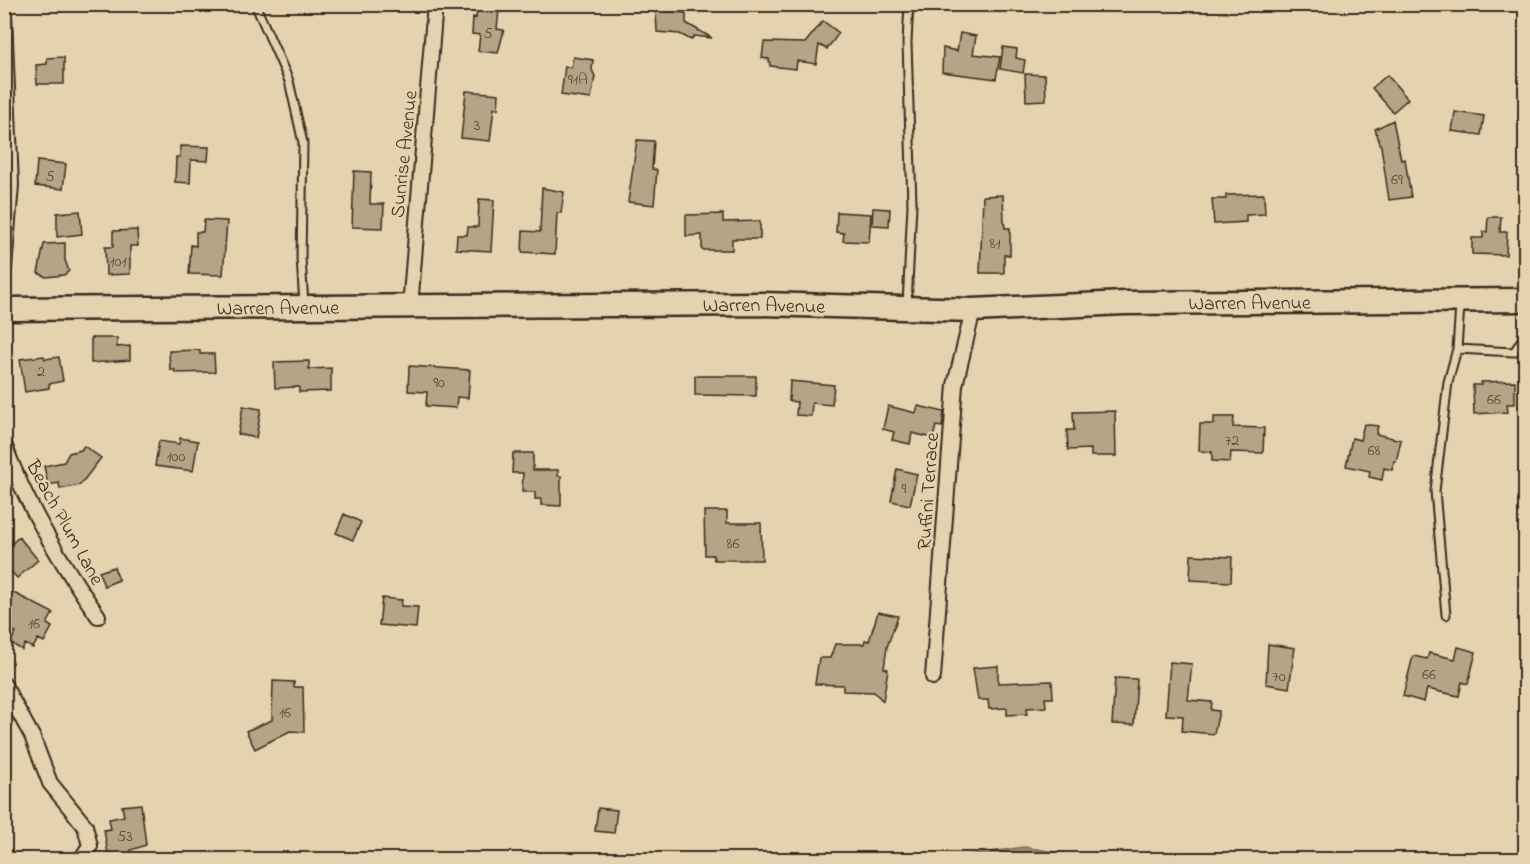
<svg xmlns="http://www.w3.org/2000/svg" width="1530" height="864" viewBox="0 0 1530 864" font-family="'Indie Flower',sans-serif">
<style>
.water{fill:#a29076;stroke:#796753;stroke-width:1.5}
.building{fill:#b6a487;stroke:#3b2a1e;stroke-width:1.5}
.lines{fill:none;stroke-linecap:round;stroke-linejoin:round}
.lane-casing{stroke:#3b2a1e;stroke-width:11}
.street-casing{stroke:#3b2a1e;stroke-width:18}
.primary-casing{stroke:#3b2a1e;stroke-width:27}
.lane{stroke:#e5d3b0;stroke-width:7}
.street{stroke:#e5d3b0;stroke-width:14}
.primary{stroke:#e5d3b0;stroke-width:22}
.labels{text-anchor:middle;stroke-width:4.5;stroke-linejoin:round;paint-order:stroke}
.number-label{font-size:16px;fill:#5a4838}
.street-label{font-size:20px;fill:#3b2a1e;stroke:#e5d3b0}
</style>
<rect width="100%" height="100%" fill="#e5d3b0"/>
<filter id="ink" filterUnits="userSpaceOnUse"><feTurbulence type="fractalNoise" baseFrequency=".0167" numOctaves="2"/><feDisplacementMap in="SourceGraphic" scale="12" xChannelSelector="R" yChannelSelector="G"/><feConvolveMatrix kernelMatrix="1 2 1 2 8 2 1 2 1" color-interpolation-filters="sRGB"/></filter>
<g filter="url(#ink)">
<path class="water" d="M1024 847 1097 859H943Z"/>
<path class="building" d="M477 8 499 10 497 29 504 30 498 53 478 51 480 35 472 34 473 17 476 18Z
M656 10 686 13V23L712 38 694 36 691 40 680 34 657 32Z
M823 21 839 33 827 49 819 45 816 64 797 61 796 69 770 66 769 59 762 58 764 42 805 43Z
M960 33 976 36 973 54 1000 57 996 79 942 72 943 48 957 51Z
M1003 47 1017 49 1016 58 1025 60 1023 73 1000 69Z
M64 57V84H37L36 65 47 64V58Z
M573 57 593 60 592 70 595 76 591 99 561 95 565 66 571 68Z
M1025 74 1045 75 1046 100 1026 101Z
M1387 75 1408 99 1393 112 1372 88Z
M466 91 499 94 498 109 494 108 490 141 461 138Z
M1455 112 1484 116 1481 135 1452 131Z
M1393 120 1401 160 1405 159 1411 197 1389 200 1381 146 1375 129Z
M637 140 654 141 652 169 657 170 654 205 628 202Z
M180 146 209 147 208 161 191 160 190 183 175 182 176 157H180Z
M37 161 66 164 63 189 35 186Z
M354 171 371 172 370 204H384L383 228 352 227Z
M542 188 564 192 561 213H557L555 254 522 252 523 231 540 232Z
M1264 194 1265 214 1246 215V222L1214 224 1212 199H1226V195Z
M1003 195 1004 221 1005 228H1010V255H1004V273H980L983 196Z
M479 199 494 200 491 251 456 249 457 235H467L468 227H478Z
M873 208 890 209 889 226 872 225Z
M80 211 82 234 57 237V213Z
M837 212 871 214 869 242 843 241 844 233 836 232Z
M723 214V222L760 221V239H732V250H702V235L686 236V215Z
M1488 217H1501L1500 232H1507L1506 255 1472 254V238H1483V232H1487Z
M204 220 227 221 223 275 189 274 191 245 196 246V232H203Z
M137 230 138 246H130V274L106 275 105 247H113V231Z
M65 243V260L69 271 64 275 46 277 38 273 44 244Z
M91 338H117V347L130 346V360L91 363Z
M200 350V354H214L215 372 175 373V370H170L169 351Z
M44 356 45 359 59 357 63 381 49 384V388L25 392 20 359Z
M309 361V369L331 368V391L299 392V387L275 388 274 362Z
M409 366 470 370 468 398 457 397 456 408 426 406 427 392 408 391Z
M695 376H756V396L695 395Z
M790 381 834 385 832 405 812 403 811 416 796 415 797 402 789 401Z
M1515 381V404H1507L1508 412 1474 414 1473 385H1481V382Z
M243 406 261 409 256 438 238 434Z
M888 406 916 413 918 406 944 412 942 427 936 426 933 438 912 433 910 444 892 440 894 432 883 429Z
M1115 411 1116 456H1091V449L1068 450 1067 430H1074L1073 412Z
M1214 417H1234L1233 427 1264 428 1263 453 1231 452 1230 462 1212 461V452L1199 451 1200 424H1214Z
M1364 424 1378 426 1376 434 1401 440 1396 462 1394 461 1392 470 1384 468 1382 480 1369 477 1370 471 1346 466 1352 438 1360 440Z
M180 438 198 441 193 471 155 466 159 441 179 444Z
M84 446 101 458 80 485 60 489 59 483 48 485 44 466 64 462 69 453 81 450Z
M513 453H533V470H558V476H561V506L541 505V499H535V492H522L523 473H512Z
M897 469 917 474 910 505 891 501Z
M704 511H727V523H761L762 560H714L713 555H705Z
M344 514 361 522 353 540 336 533Z
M19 537 38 560 17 578 4 564V550Z
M1191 555 1232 557 1231 582 1190 580Z
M114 567 119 580 104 586 99 572Z
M10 591 53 613 47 624 52 627 44 642 38 639 33 648 25 644 22 650 10 643 16 632 4 627V603Z
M382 598 402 600 401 606 418 607 416 628 379 625Z
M878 612 898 616 887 647 884 668 888 669 883 701 874 692 843 691V685L815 684 819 658H830L835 644H864L865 640 869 641Z
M1268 644 1295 648 1289 688 1266 684Z
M1458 647 1476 652 1468 684 1462 682 1459 696 1427 689 1424 702 1403 696 1413 656 1427 659 1429 653 1455 659Z
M1170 662 1192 664 1188 700 1212 702 1211 710 1219 711 1214 734 1182 731 1183 716 1166 715Z
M998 666V683L1052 681 1053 698H1045L1046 707 1027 708V714L1007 715V708L989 709 988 700H978L973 668Z
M1115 678 1137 679 1134 725 1112 724Z
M273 681 294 682V687H303L304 732 290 731 255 749 246 731 272 720Z
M141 804 146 845 131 850 128 860H109L104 830 111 829 109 819 124 816 122 806Z
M598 808 617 810 614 833 595 831Z"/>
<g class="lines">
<g class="lane-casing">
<path id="lane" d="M255 4 289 81 303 143 301 258 304 305
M907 305 912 205 907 42 909 4
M1460 305 1457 349 1514 352 1526 333
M1446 615 1435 491 1448 382 1457 349"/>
</g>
<g class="street-casing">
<path id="street" d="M4 16 11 185 4 268
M410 307 435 4
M4 444C26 505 61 563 98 616
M933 677 955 385 973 310
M4 685 32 736 50 783 85 826 90 846 80 860"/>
</g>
<g class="primary-casing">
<g id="primary">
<path id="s1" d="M4 309 763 304 973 310 1125 303 1526 300"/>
</g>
</g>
<use href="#lane" class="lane"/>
<use href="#street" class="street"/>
<use href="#primary" class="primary"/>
</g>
</g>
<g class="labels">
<g class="number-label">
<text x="488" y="38">5</text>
<text x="578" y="84">91A</text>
<text x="477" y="130">3</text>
<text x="50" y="181">5</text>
<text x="1397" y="184">69</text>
<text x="995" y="248">81</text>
<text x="118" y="266">101</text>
<text x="41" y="376">2</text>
<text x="439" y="387">90</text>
<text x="1494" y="404">66</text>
<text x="1232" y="445">72</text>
<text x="1374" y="455">68</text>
<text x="176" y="461">100</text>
<text x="904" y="493">9</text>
<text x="733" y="548">86</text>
<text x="34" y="628">16</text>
<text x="1429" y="679">66</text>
<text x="1279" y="681">70</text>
<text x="285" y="717">16</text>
<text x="125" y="841">53</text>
</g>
<g class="street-label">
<text transform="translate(403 154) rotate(-84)" y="7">Sunrise Avenue</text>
<text dy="7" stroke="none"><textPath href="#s1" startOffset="1246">Warren Avenue</textPath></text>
<text dy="7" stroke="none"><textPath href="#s1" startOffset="760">Warren Avenue</textPath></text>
<text dy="7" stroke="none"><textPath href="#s1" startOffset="274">Warren Avenue</textPath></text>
<text transform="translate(927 491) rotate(-86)" y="7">Ruffini Terrace</text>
<text transform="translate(66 522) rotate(61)" y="7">Beach Plum Lane</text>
</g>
</g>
<rect width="1530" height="864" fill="none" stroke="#e5d3b0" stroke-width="24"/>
<rect x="12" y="12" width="1506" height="840" fill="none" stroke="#3b2a1e" stroke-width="2" filter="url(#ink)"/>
</svg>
